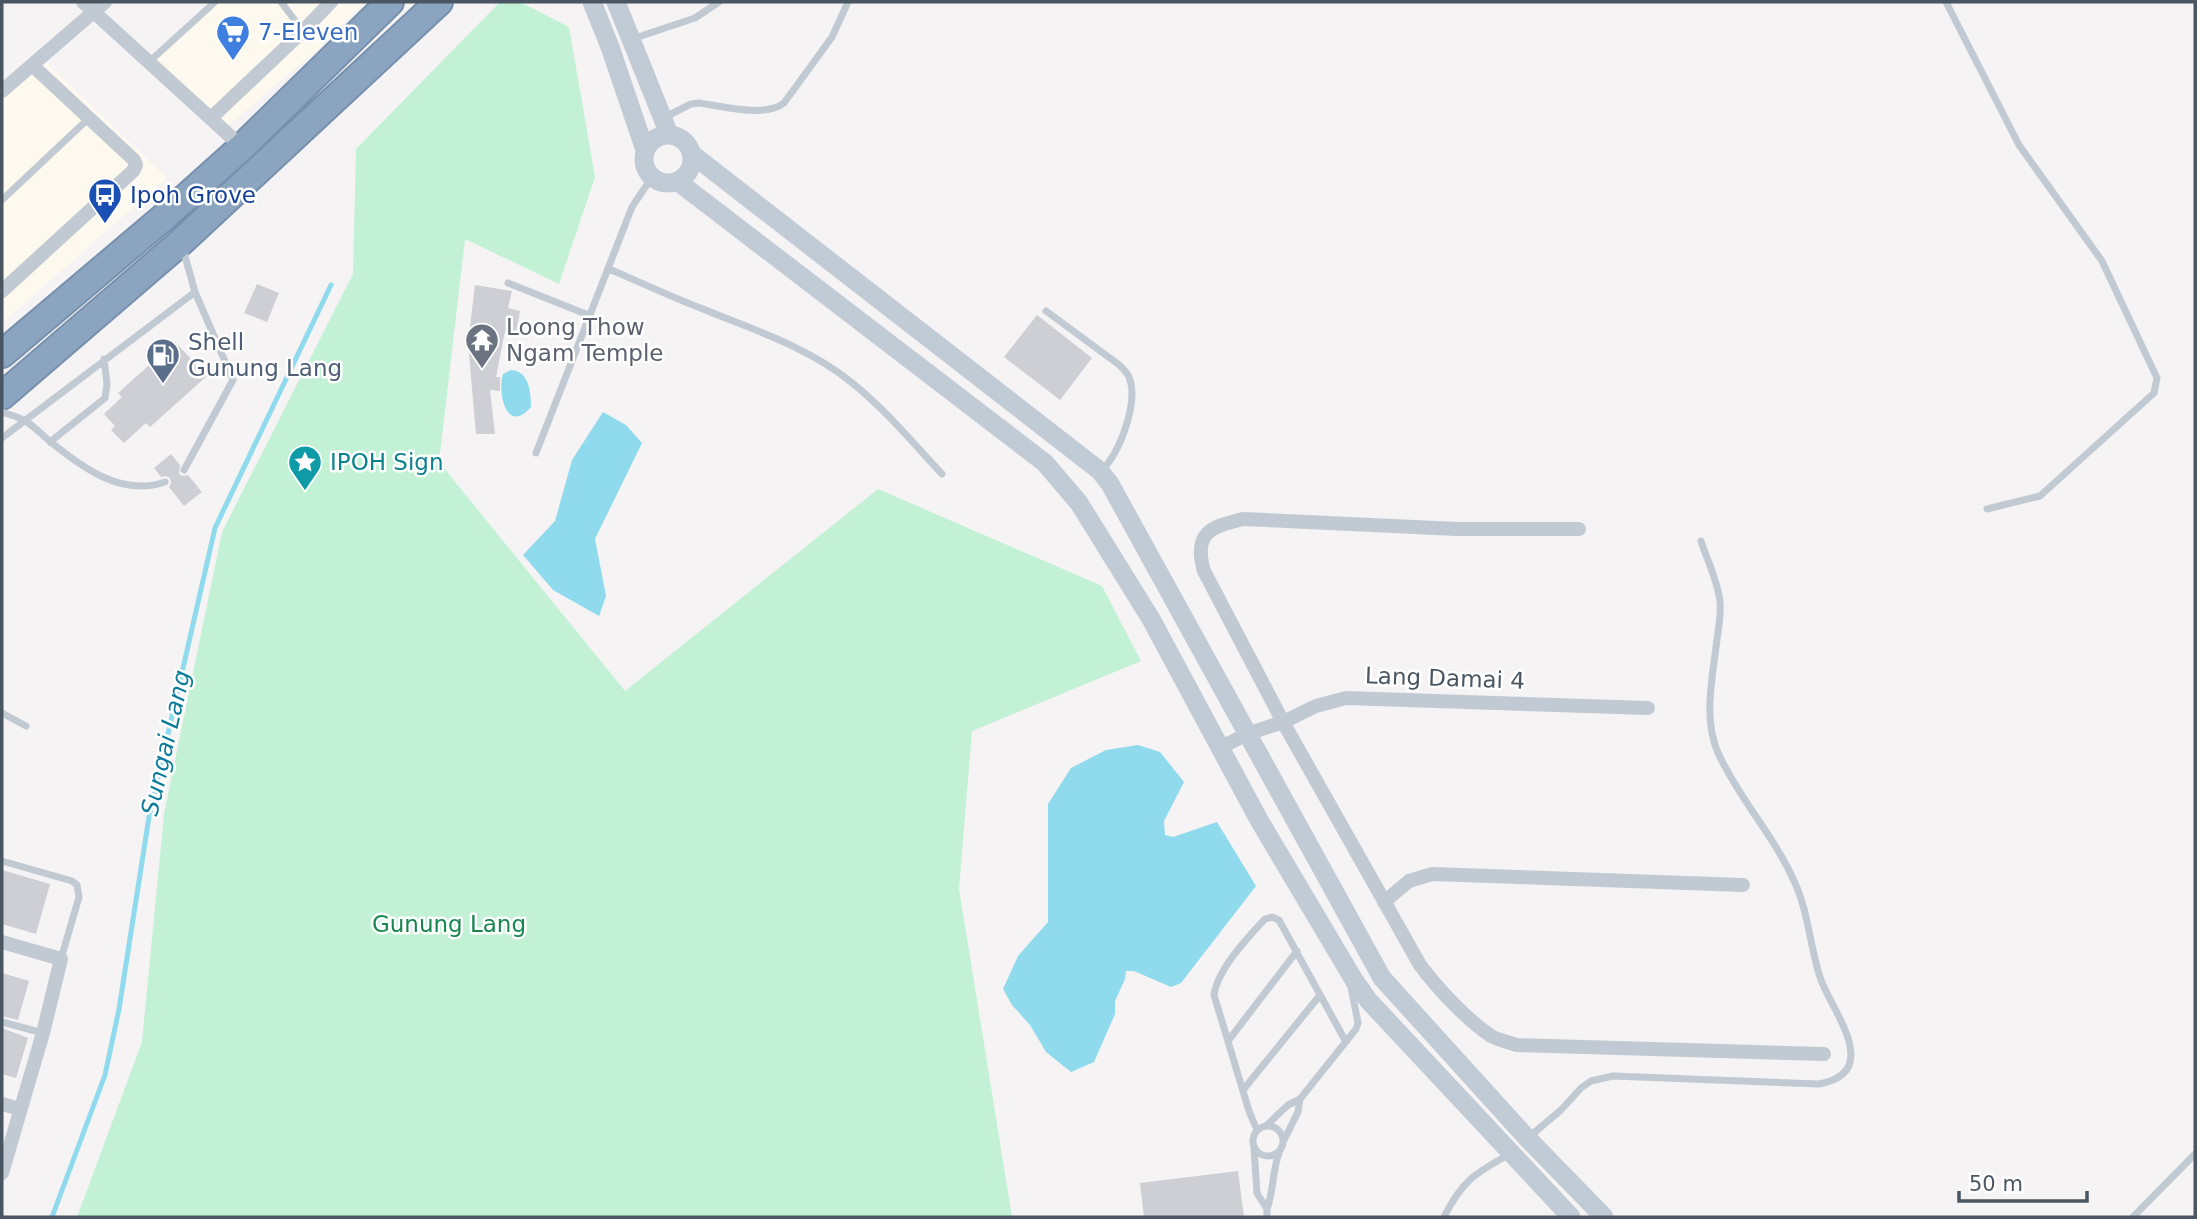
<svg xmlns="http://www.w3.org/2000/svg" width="2197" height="1219" viewBox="0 0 2197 1219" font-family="'DejaVu Sans',sans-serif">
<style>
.commercial{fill:#fdf9ef}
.green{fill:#c3f1d5}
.water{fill:#90daee}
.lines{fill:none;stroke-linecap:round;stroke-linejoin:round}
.stream{stroke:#90daee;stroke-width:5}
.building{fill:#cdcfd5}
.highway-casing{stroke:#7690ad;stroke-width:30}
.lane{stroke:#c1cad2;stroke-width:7}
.street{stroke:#c1cad2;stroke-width:14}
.secondary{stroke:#c1cbd6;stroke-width:19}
.highway{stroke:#8ba5c1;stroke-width:26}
.labels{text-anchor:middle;stroke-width:5;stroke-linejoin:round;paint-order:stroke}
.shop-label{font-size:23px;fill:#366cbe;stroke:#fff;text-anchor:start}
.transit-label{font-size:23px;fill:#164399;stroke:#fff;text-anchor:start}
.worship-label{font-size:23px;fill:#5b616d;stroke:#fff;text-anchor:start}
.service-label{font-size:23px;fill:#4e5e75;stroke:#fff;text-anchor:start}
.culture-label{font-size:23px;fill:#0d838f;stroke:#fff;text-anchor:start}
.street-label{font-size:23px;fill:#4a5661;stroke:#fff}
.park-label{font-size:23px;fill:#17864f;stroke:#fff}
.water-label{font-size:24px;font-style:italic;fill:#0c7c9b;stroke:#fff}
</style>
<rect width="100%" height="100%" fill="#f5f3f3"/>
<path class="commercial" d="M217 2H365L317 50 223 130 149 63Z
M40 56 167 178 2 323V85Z"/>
<path class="green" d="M500 2H520L569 27 595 177 559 284 465 239 439 462 625 691 878 489 1102 586 1141 661 972 731 959 889 1012 1217H77L142 1042 164 814 222 532 353 274 356 149Z"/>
<path class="water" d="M511 370C529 371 531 392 531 407 507 435 497 394 503 374Z
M603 412 626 425 642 443 595 539 606 596 599 616 553 590 523 555 555 521 572 460Z
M1138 745 1160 752 1184 782 1164 821 1165 835 1173 837 1217 822 1256 886 1181 983 1171 987 1134 971H1126L1125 979 1115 1001V1014L1094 1062 1071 1072 1046 1052 1030 1025 1012 1005 1003 989 1018 956 1048 922V804L1071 768 1106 750Z"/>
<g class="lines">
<path class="stream" d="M52 1217 105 1075 119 1009 149 817 215 528 331 285"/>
</g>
<path class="building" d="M257 284 279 293 267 322 244 313Z
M475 285 512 291 508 308 520 311 516 334 505 331 496 377H500V391L490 390 495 434H476L468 343Z
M1037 315 1092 358 1060 400 1004 357Z
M175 342 207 376 150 427 146 423 124 443 111 430 115 426 104 414 122 397 118 393Z
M171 454 180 465 179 474 183 476 188 475 202 492 184 506 169 487 171 483 170 478 166 476 161 477 154 468Z
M2 870 50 884 36 934 2 924Z
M2 973 29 981 18 1020 2 1016Z
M2 1028 28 1038 16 1078 2 1074Z
M1238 1171 1244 1217H1144L1140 1183Z"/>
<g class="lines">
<g class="highway-casing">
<path id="highway" d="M2 354 164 217 242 147 390 2
M2 396 181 242 439 2"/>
</g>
<path class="lane" d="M281 2 303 31
M1946 2 2019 145 2102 261 2157 378 2154 393 2040 496 1987 509
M632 39 695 18 719 2
M149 62 215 2
M663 118 691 104 699 103C722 106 765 118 784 103L832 37 848 2
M2 200 88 119
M183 249 195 292 233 380 184 470
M609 269C640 282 671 297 703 309 754 330 808 347 851 382 885 409 913 443 942 474
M508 283 591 316
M1046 311 1118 364C1122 368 1126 371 1129 377 1139 402 1120 453 1101 471
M2 412C10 415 20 417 27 422 36 428 43 436 52 443 83 468 122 497 165 482
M2 438 195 292
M50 442 105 398 107 384 104 359
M536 453 632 207 652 177
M2 713 26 726
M2 861 72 881 77 885 79 897 61 959
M2 1022 43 1033
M1228 1041 1297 951
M1243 1090 1320 995
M1253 1141a15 15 0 1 1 30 0a15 15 0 1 1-30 0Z
M1266 1126 1288 1105 1300 1099 1356 1029 1358 1023 1351 987
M1257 1130 1249 1111 1214 995C1217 970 1248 937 1265 919L1272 917 1279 920 1346 1042
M1529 1137 1561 1110 1581 1088 1591 1081 1613 1076 1819 1084C1883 1073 1833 1012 1821 980 1810 949 1809 914 1795 883 1775 837 1740 800 1719 755 1702 719 1713 676 1717 639 1719 627 1721 614 1720 602 1718 581 1707 560 1701 541
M1284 1140 1298 1112 1300 1099
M1254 1149 1257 1193 1267 1209V1217
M1267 1209C1274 1190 1272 1172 1279 1153
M1444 1217C1462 1181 1475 1173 1510 1154
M2133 1217 2195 1154"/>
<path class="street" d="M83 2 242 147
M2 91 105 2
M211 118 303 31 331 2
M2 291 133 171 136 165 134 160 32 65
M1579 529H1457L1243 519C1210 527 1193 533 1204 571L1283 722 1420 965C1438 989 1466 1019 1491 1036 1498 1040 1508 1042 1516 1045L1824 1054
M1220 748 1247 734 1283 722 1316 706 1346 698 1648 708
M1384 902 1409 881 1432 874 1743 885
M2 942 61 959 43 1033 2 1173
M2 1104 20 1109"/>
<path class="secondary" d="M592 2 610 47 645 150
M616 2 669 134
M644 159a24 24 0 1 1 48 0a24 24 0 1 1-48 0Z
M693 155 1100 471 1110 484 1382 978 1528 1139 1604 1217
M677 181 1045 463 1079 503 1151 619 1259 820 1354 980 1368 1000 1571 1217"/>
<use href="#highway" class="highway"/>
</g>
<defs>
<g id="supermarket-pin" transform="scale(1.75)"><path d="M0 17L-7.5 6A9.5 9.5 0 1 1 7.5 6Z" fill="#3f7fe0" stroke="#fff"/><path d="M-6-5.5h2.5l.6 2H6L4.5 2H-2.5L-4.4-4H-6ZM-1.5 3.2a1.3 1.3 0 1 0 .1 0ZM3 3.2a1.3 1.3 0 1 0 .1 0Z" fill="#fff"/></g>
<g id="bus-pin" transform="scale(1.75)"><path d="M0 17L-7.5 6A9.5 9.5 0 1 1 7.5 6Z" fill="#1a4fb4" stroke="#fff"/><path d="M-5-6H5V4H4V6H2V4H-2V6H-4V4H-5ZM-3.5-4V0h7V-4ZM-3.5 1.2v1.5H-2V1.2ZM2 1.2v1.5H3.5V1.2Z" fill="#fff"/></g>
<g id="temple-pin" transform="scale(1.75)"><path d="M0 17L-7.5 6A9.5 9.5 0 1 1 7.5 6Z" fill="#6b7280" stroke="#fff"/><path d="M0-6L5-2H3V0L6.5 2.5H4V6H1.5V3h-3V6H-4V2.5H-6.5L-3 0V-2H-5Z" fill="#fff"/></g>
<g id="fuel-pin" transform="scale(1.75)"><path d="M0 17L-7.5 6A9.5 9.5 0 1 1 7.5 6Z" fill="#5c6f8a" stroke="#fff"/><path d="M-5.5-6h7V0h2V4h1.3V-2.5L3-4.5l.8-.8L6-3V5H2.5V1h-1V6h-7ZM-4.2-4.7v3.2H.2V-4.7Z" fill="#fff"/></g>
<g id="sight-pin" transform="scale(1.75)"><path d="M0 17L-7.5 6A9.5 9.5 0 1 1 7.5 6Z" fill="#0f9aa8" stroke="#fff"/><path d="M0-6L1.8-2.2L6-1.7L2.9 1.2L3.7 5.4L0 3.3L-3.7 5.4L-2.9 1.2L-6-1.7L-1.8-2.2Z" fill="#fff"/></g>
</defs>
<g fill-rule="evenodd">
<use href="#supermarket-pin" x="233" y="32"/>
<use href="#bus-pin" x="105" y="195"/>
<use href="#temple-pin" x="482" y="340"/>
<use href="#fuel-pin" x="163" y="355"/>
<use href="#sight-pin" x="305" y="462"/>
</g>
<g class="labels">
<g class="shop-label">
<text x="258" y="40">7-Eleven</text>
</g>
<g class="transit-label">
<text x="130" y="203">Ipoh Grove</text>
</g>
<g class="worship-label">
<text x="506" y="335">Loong Thow<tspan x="506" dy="26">Ngam Temple</tspan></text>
</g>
<g class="service-label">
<text x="188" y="350">Shell<tspan x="188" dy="26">Gunung Lang</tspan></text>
</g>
<g class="culture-label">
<text x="330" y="470">IPOH Sign</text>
</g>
<g class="street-label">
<text transform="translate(1445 678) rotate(2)" y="8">Lang Damai 4</text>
</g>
<g class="park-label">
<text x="449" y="932">Gunung Lang</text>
</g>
<g class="water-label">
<text transform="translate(166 743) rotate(-77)" y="8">Sungai Lang</text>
</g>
</g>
<rect width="2197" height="1219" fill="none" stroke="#4a5661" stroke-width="7"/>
<path d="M1959 1191v10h128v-10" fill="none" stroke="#4a5661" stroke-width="3.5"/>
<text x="1969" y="1191" font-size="21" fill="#4a5661" stroke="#ffffff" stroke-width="5" paint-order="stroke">50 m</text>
</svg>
